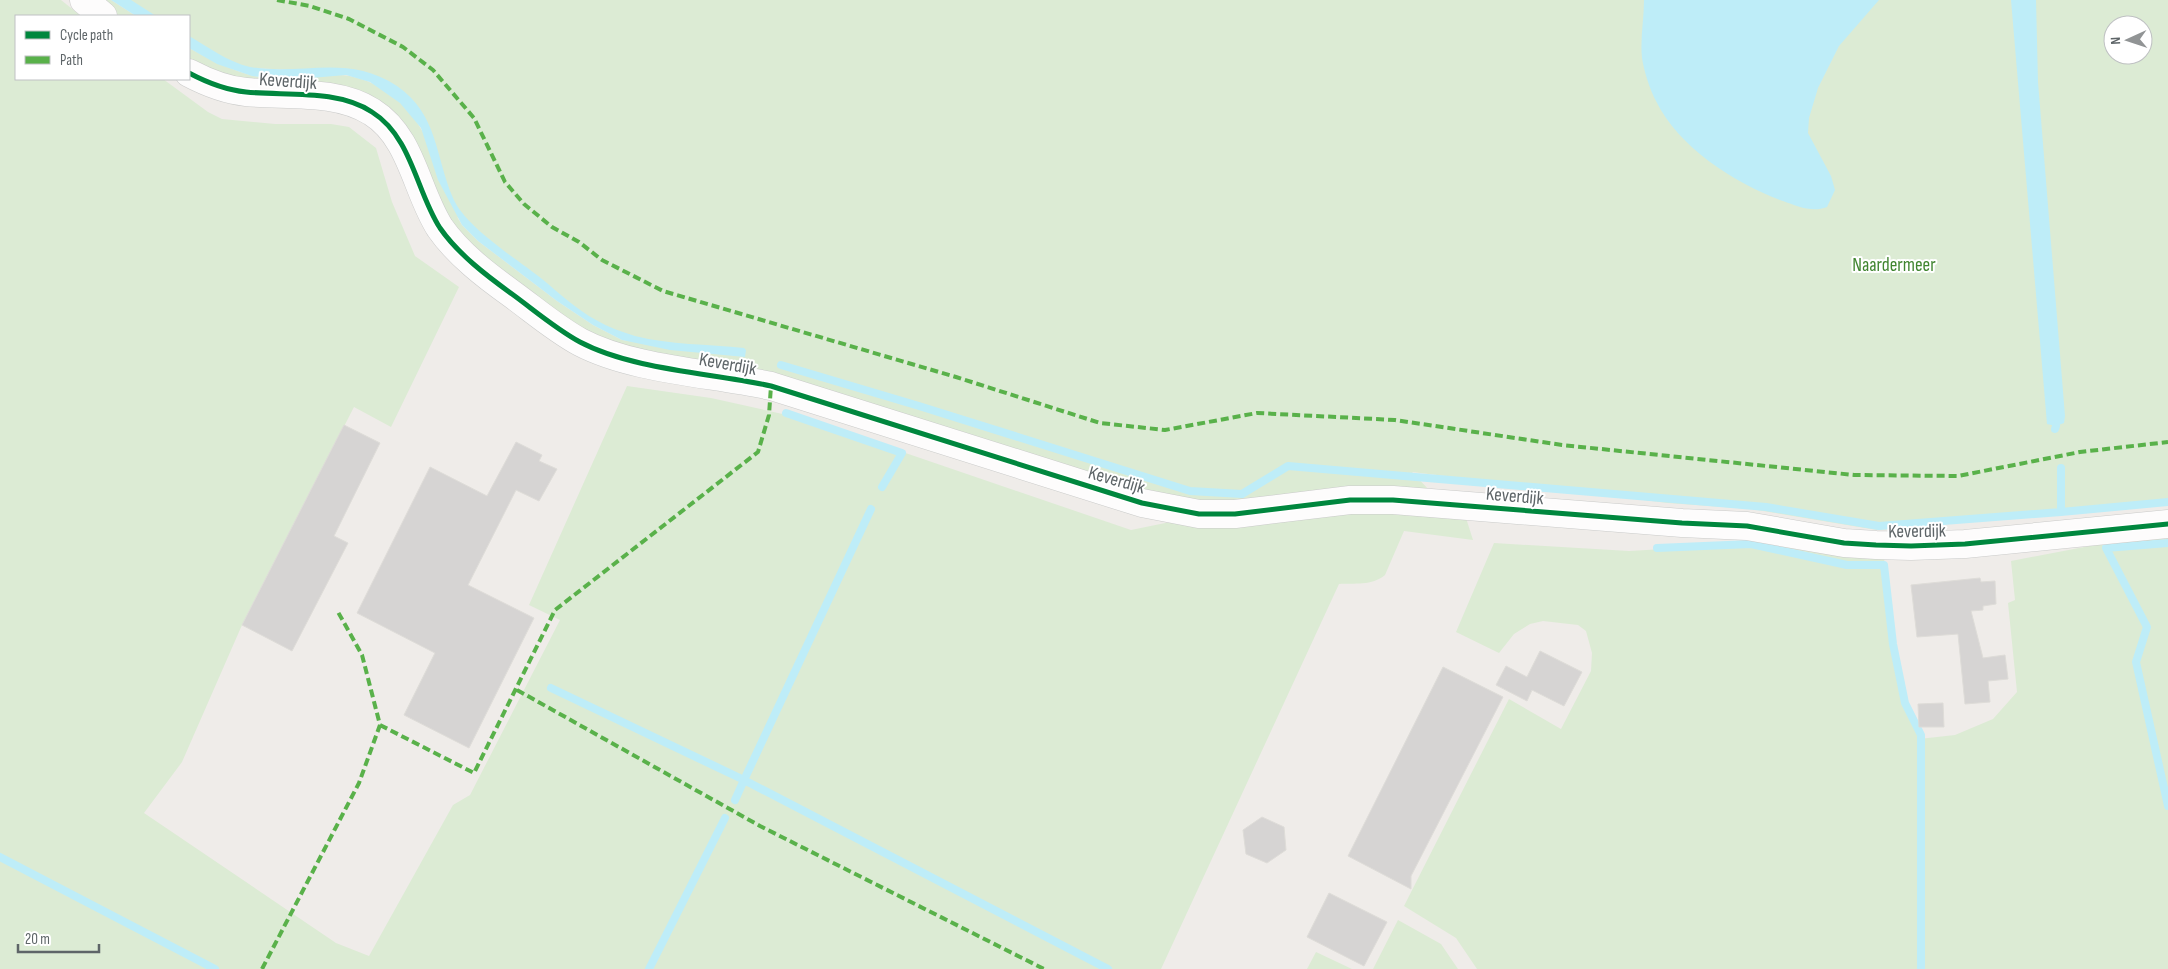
<svg xmlns="http://www.w3.org/2000/svg" width="2168" height="969" viewBox="0 0 2168 969" font-family="'Sofia Sans Condensed',sans-serif">
<style>
.green{fill:#dcebd4;fill-rule:evenodd}
.water{fill:#beedf8}
.lines{fill:none;stroke-linecap:round;stroke-linejoin:round}
.stream{stroke:#beedf8;stroke-width:8}
.building{fill:#d6d4d3;stroke:#dedcd8}
.minor-casing{stroke:#cacbca;stroke-width:29}
.minor{stroke:#fdfcfc;stroke-width:28}
.quiet{stroke:#59b14a;stroke-width:4;stroke-dasharray:8 4;stroke-linecap:butt}
.cycleway-casing{stroke:#fff;stroke-width:8}
.cycleway{stroke:#00873e;stroke-width:5}
.labels{text-anchor:middle;stroke-width:4;stroke-linejoin:round;paint-order:stroke}
.street-label{font-size:19px;fill:#5e6568;stroke:#fff}
.park-label{font-size:19px;fill:#408530;stroke:#fff}
</style>
<rect width="100%" height="100%" fill="#efece9"/>
<path class="green" d="M0 0H61L81 16H16V79H163L208 112 222 119 275 124H331L349 127 376 148 392 202 415 256 459 287 391 427 354 407 242 625 182 762 144 813 336 943 369 956 453 805 470 795 560 620 529 605 627 386 711 398 787 415 850 434 1131 530 1175 521 1388 509 1466 518 1473 540 1404 531 1385 575C1372 586 1354 583 1339 584L1161 969H0Z
M98 0H111L136 16H120Z
M125 0H2168V502L2155 505 1999 517 1919 527 1877 530 1751 509 1668 503 1412 472 1431 492 1332 488 1245 505 1168 498 645 353 580 330 513 282 452 225 410 136 236 79 189 60V48C214 62 240 75 270 79 292 82 313 75 335 75 369 74 405 99 421 129 430 144 434 164 438 180L431 142 406 105 382 86 349 72 245 68 189 41V16H150ZM2113 25H2143V55H2113ZM457 217 590 319 636 340 745 357 622 340 593 325 557 301 478 241 462 225Z
M2168 531V969H1477L1456 938 1404 906 1509 699 1561 729 1591 671 1592 653 1586 631 1578 625 1543 621 1530 624 1514 634 1499 653 1456 632 1494 543 1629 551 1751 544 1884 556C1889 618 1894 682 1919 739L1955 735 1993 719 2017 692 2008 603 2015 600 2011 561Z
M1398 920 1441 944 1458 969H1373Z
M1316 952 1352 969H1307Z"/>
<path class="water" d="M111 0H131L156 16H136Z
M1644 0H1879L1839 46 1818 88 1809 118 1808 133 1831 176 1835 190 1827 207C1812 213 1797 206 1783 201 1736 184 1679 148 1656 101 1650 90 1644 71 1642 58 1640 39 1644 19 1644 0Z
M2011 0H2036L2038 82 2065 416 2064 423 2056 426 2047 424Z
M189 36C208 47 228 62 250 67 303 76 347 53 397 86 438 114 435 156 453 198 465 227 517 259 542 279 559 293 577 310 596 320 608 327 622 332 635 336 670 345 708 344 744 348L746 350 745 357 670 350 622 340 593 325 557 301 478 241 462 225 438 180 421 128 400 103 370 82 346 75 287 80 252 76 217 64 189 48Z"/>
<g class="lines">
<path class="stream" d="M781 365 919 406 1190 491 1242 494 1288 466 1766 507 1879 526 2061 512
M786 413 902 453 882 487
M2055 429 2056 426
M2061 468V512L2168 502
M2168 543 2106 548 2147 627 2136 662 2168 806
M1657 548 1751 544 1847 565H1884L1893 644 1905 703 1921 735V969
M551 688 744 780 871 509
M735 800 744 780 1108 969
M0 857 215 969
M649 969 725 818"/>
</g>
<path class="building" d="M344 425 380 443 334 536 348 543 292 651 242 625Z
M516 442 542 455 539 461 557 469 539 501 516 490 468 585 534 618 469 748 404 715 435 653 357 613 430 467 487 496Z
M1980 578 1981 582 1995 581 1996 604 1983 606V610L1971 611 1983 658 2005 655 2008 679 1988 681 1990 702 1965 704 1958 634 1917 637 1911 585Z
M1540 651 1582 672 1564 706 1532 690 1527 701 1496 685 1506 666 1527 677Z
M1443 667 1503 697 1411 876V889L1348 856Z
M1943 703 1944 727H1919L1918 704Z
M1262 817 1284 827 1286 850 1267 863 1246 854 1243 830Z
M1329 893 1387 922 1364 966 1307 937Z"/>
<g class="lines">
<g class="minor-casing">
<path id="minor" d="M84 0 103 16
M189 73C206 82 226 90 246 92 286 96 337 89 372 112 412 137 416 191 440 228 458 254 487 276 512 294 534 310 556 329 580 342 633 370 712 373 771 386L1142 503 1199 514H1235L1350 500H1393L1682 523 1747 526 1844 543 1876 545 1911 546 1965 544 2168 524"/>
</g>
<use href="#minor" class="minor"/>
<path class="quiet" d="M277 0 310 6 349 19 403 47 433 70 474 118 505 182 524 204 552 227 579 242 602 260 663 291 956 377 1100 423 1165 430 1257 413 1395 420 1562 445 1854 475 1958 476 2080 452 2168 442
M517 690 760 826 1044 969
M380 725 474 773 555 610 758 452 769 415 771 386
M262 969 359 783 380 725 362 655 338 612"/>
<g class="cycleway-casing">
<path id="cycleway" d="M189 73C206 82 226 90 246 92 286 96 337 89 372 112 412 137 416 191 440 228 458 254 487 276 512 294 534 310 556 329 580 342 633 370 712 373 771 386L1142 503 1199 514H1235L1350 500H1393L1682 523 1747 526 1844 543 1876 545 1911 546 1965 544 2168 524"/>
</g>
<use href="#cycleway" class="cycleway"/>
</g>
<g class="labels">
<g class="street-label">
<text transform="translate(288 80) rotate(4)" y="7">Keverdijk</text>
<text transform="translate(728 363) rotate(10)" y="7">Keverdijk</text>
<text transform="translate(1117 479) rotate(16)" y="7">Keverdijk</text>
<text transform="translate(1515 495) rotate(5)" y="7">Keverdijk</text>
<text transform="translate(1917 530) rotate(-1)" y="7">Keverdijk</text>
</g>
<g class="park-label">
<text x="1894" y="271">Naardermeer</text>
</g>
</g>
<rect x="15" y="15" width="175" height="65" fill="#ffffff" stroke="#bfc1c3"/>
<rect x="25" y="31" width="25" height="8" fill="#00873e" stroke="#bfc1c3"/>
<text x="60" y="40" font-size="15" fill="#5e6568">Cycle path</text>
<rect x="25" y="56" width="25" height="8" fill="#59b14a" stroke="#bfc1c3"/>
<text x="60" y="65" font-size="15" fill="#5e6568">Path</text>
<g transform="translate(2128 40) rotate(267)"><circle r="24" fill="#ffffff" stroke="#bfc1c3"/>
<path d="M0-4L9 19L0 12L-9 19Z" fill="#919495"/>
<text y="-8" font-size="14" font-weight="bold" text-anchor="middle" fill="#5e6568">N</text>
</g>
<path d="M18 944v8h81v-8" fill="none" stroke="#5e6568" stroke-width="2.5"/>
<text x="25" y="944" font-size="15" fill="#5e6568" stroke="#ffffff" stroke-width="4" paint-order="stroke">20 m</text>
</svg>
